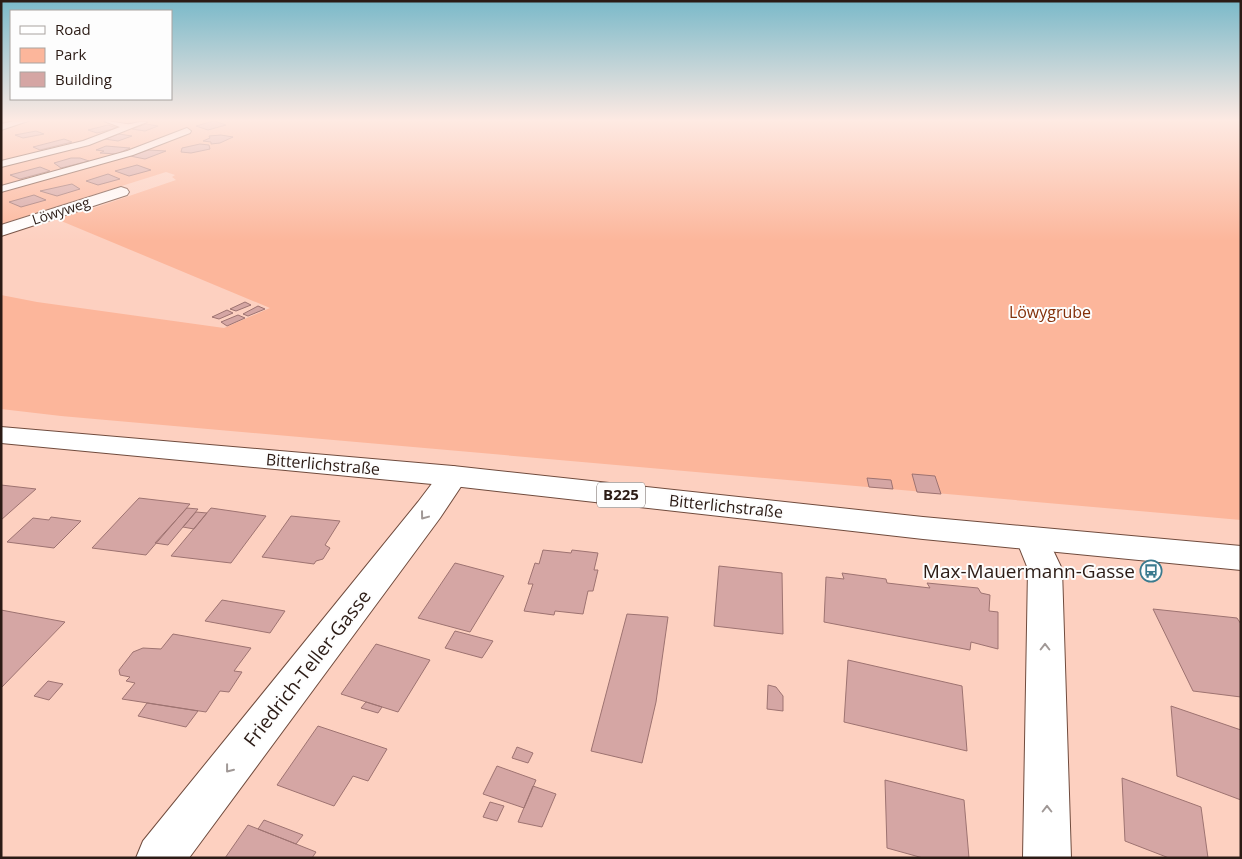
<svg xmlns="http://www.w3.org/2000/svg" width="1242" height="859" viewBox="0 0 1242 859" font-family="'Open Sans',sans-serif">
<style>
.green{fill:#fcb69b}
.building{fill:#d5a6a4;stroke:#9e7371}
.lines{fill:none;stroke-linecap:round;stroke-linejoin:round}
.lane-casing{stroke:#704b3d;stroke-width:2}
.street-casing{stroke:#704b3d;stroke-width:2}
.primary-casing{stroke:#704b3d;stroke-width:2}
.lane{fill:#fff;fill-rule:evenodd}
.street{fill:#fff;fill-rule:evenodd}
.primary{fill:#fff;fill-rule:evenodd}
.oneway{stroke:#a09896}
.labels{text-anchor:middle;stroke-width:4;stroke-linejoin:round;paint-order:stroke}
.far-street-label{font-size:14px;fill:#2b1b15;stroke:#fdfdfd}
.shield{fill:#fdfdfd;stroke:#6a5f5b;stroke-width:1}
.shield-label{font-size:15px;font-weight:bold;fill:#2b1b15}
.park-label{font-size:16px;fill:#833009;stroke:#fdfdfd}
.street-label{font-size:16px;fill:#2b1b15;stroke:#fdfdfd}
.near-poi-label{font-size:19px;fill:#2b1b15;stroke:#fdfdfd;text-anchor:end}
.near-street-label{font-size:19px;fill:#2b1b15;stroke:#fdfdfd}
</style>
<rect width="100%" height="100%" fill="#fdd0c0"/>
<path class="green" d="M1 121H1241V520L61 416 1 409V295L37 302 224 328 270 308 54 218 77 210 94 208 176 180 172 177 175 175 166 172 1 224Z"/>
<path class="building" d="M214 121 226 125 208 130 196 126Z
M146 124 158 126 145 131 132 129Z
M108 125 117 128 97 133 88 130Z
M36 131 44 134 23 138 15 135Z
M119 134 132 136 118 141 105 139Z
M221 135 233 137 220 143 211 144V142L203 141 210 138 209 136Z
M64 139 72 142 40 150 33 147Z
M200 144 209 145 210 149 191 153 181 152 182 148Z
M106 146 130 148 117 154 100 153 104 151 96 150Z
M149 150 166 151 145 159 130 156Z
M71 158H80L89 161 61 168 54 163Z
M137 165 151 170 129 176 115 171Z
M40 167 50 171 20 179 10 175Z
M108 174 120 179 98 185 86 181Z
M72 184 80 189 57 196 40 191Z
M34 195 46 200 21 207 9 202Z
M245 302 251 305 236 311 230 309Z
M258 306 265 309 248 316 243 314Z
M227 310 233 313 219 319 212 317Z
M238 315 245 318 227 326 221 322Z
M912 474 935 476 941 494 917 492Z
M867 478 891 480 893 489 869 487Z
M1 485 36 489 1 520Z
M139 498 190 504 146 555 92 548Z
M187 508 198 509 168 545 155 543Z
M211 508 266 516 231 563 171 556Z
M196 512 207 513 194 529 183 527Z
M291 516 340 521 325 545 330 548 323 559 316 561 314 564 262 557Z
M51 517 81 521 54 548 7 542 33 518 49 520Z
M543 550 571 553 572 550 598 553 594 570H598L593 591H588L583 614 555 611 554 615 524 611 533 584H528L535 563 539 564Z
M455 563 504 576 470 632 418 618Z
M719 566 782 573 783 634 714 626Z
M842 573 886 579 887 583 930 588 927 583 978 588 981 593 990 595 989 611 998 612V649L971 642 970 650 824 622 826 577 844 579Z
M222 600 285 611 270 633 205 621Z
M1153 609 1237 618 1241 624V697L1193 691Z
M1 610 65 622 1 688Z
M627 614 668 617 656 702 642 763 591 751Z
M455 631 493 641 482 658 445 648Z
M173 634 251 648 234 671 242 672 229 692 220 691 206 712 122 699 135 683 126 681 130 677 120 675 119 670 133 652 143 648 161 649Z
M376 644 430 660 398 712 341 694Z
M848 660 962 686 967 751 844 722Z
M48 681 63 684 49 700 34 696Z
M768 685 776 687 783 696V711L767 709Z
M366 702 382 707 378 713 361 708Z
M147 703 198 711 186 727 138 716Z
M1171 706 1241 730V800L1177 776Z
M318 726 387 749 368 781 353 776 334 806 277 785Z
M517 747 533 753 528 763 512 758Z
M497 766 536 780 524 808 483 794Z
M1122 778 1201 807 1208 858H1169L1125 841Z
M885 780 964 800 969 858H923L887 848Z
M533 786 556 794 542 827 518 822Z
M490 802 504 806 497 821 483 817Z
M264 820 303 835 296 844 258 829Z
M248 825 296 844 316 852 312 858H225Z"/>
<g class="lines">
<g class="lane-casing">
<path id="lane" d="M14 121H28L1 130V124Z
M104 121C112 121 118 123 126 124 133 125 140 120 147 122L89 145 1 167V161L83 141 120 127Z
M187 128 191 131 190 133 133 155 1 192V186L127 151Z"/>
</g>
<g class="street-casing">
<path id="street" d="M121 187 127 189 129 192 127 195 1 236V225Z
M453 466 463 469 468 476 440 518 189 858H136L143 841 418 502 443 469Z
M1032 527 1044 531 1062 569 1071 858H1023L1028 569 1016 539 1020 531Z"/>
</g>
<g class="primary-casing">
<path id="primary" d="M1 427 453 466 923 517 1241 546V570L923 539 453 486 1 443Z"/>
</g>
<use href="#lane" class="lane"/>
<use href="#street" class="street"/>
<use href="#primary" class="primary"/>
</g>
<defs><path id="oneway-chevron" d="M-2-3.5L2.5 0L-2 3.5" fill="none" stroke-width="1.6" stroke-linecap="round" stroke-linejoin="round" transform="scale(1.25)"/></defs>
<g class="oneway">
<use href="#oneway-chevron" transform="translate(424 516) rotate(127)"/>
<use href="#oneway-chevron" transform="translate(1045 647) rotate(-90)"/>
<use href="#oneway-chevron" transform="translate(229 769) rotate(128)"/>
<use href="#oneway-chevron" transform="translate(1047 809) rotate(-90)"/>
</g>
<linearGradient id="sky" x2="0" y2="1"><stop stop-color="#7ab9c9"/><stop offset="0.5" stop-color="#feeae3"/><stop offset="1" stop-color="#feeae3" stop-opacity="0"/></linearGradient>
<rect width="1242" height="241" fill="url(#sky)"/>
<defs>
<g id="bus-ring" transform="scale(1.125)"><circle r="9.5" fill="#fdfdfd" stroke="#3a7a8e" stroke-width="1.5"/><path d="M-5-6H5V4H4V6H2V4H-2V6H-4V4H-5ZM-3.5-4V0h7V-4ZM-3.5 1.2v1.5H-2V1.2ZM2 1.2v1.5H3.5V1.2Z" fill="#3a7a8e"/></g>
</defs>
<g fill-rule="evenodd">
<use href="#bus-ring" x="1151" y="571"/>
</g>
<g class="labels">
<g class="far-street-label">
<text transform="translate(61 211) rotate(-18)" y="5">Löwyweg</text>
</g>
<rect class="shield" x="597" y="482.5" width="48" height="25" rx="4"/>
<g class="shield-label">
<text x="621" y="500">B225</text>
</g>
<g class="park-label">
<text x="1050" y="318">Löwygrube</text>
</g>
<g class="street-label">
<text transform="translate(323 464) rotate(5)" y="6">Bitterlichstraße</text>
<text transform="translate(726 506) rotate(6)" y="6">Bitterlichstraße</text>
</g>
<g class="near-poi-label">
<text x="1135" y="578">Max-Mauermann-Gasse</text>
</g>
<g class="near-street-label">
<text transform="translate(307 668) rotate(-52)" y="7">Friedrich-Teller-Gasse</text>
</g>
</g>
<rect width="1242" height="859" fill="none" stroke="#2b1b15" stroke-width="5"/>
<rect x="10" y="10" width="162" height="90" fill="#fdfdfd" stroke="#a9a3a0"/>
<rect x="20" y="26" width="25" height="8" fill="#ffffff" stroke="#a9a3a0"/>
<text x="55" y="35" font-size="15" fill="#2b1b15">Road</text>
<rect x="20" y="48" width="25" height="15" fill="#fcb69b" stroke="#a9a3a0"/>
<text x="55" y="60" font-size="15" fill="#2b1b15">Park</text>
<rect x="20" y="72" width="25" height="15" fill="#d5a6a4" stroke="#a9a3a0"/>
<text x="55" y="85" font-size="15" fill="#2b1b15">Building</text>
</svg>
